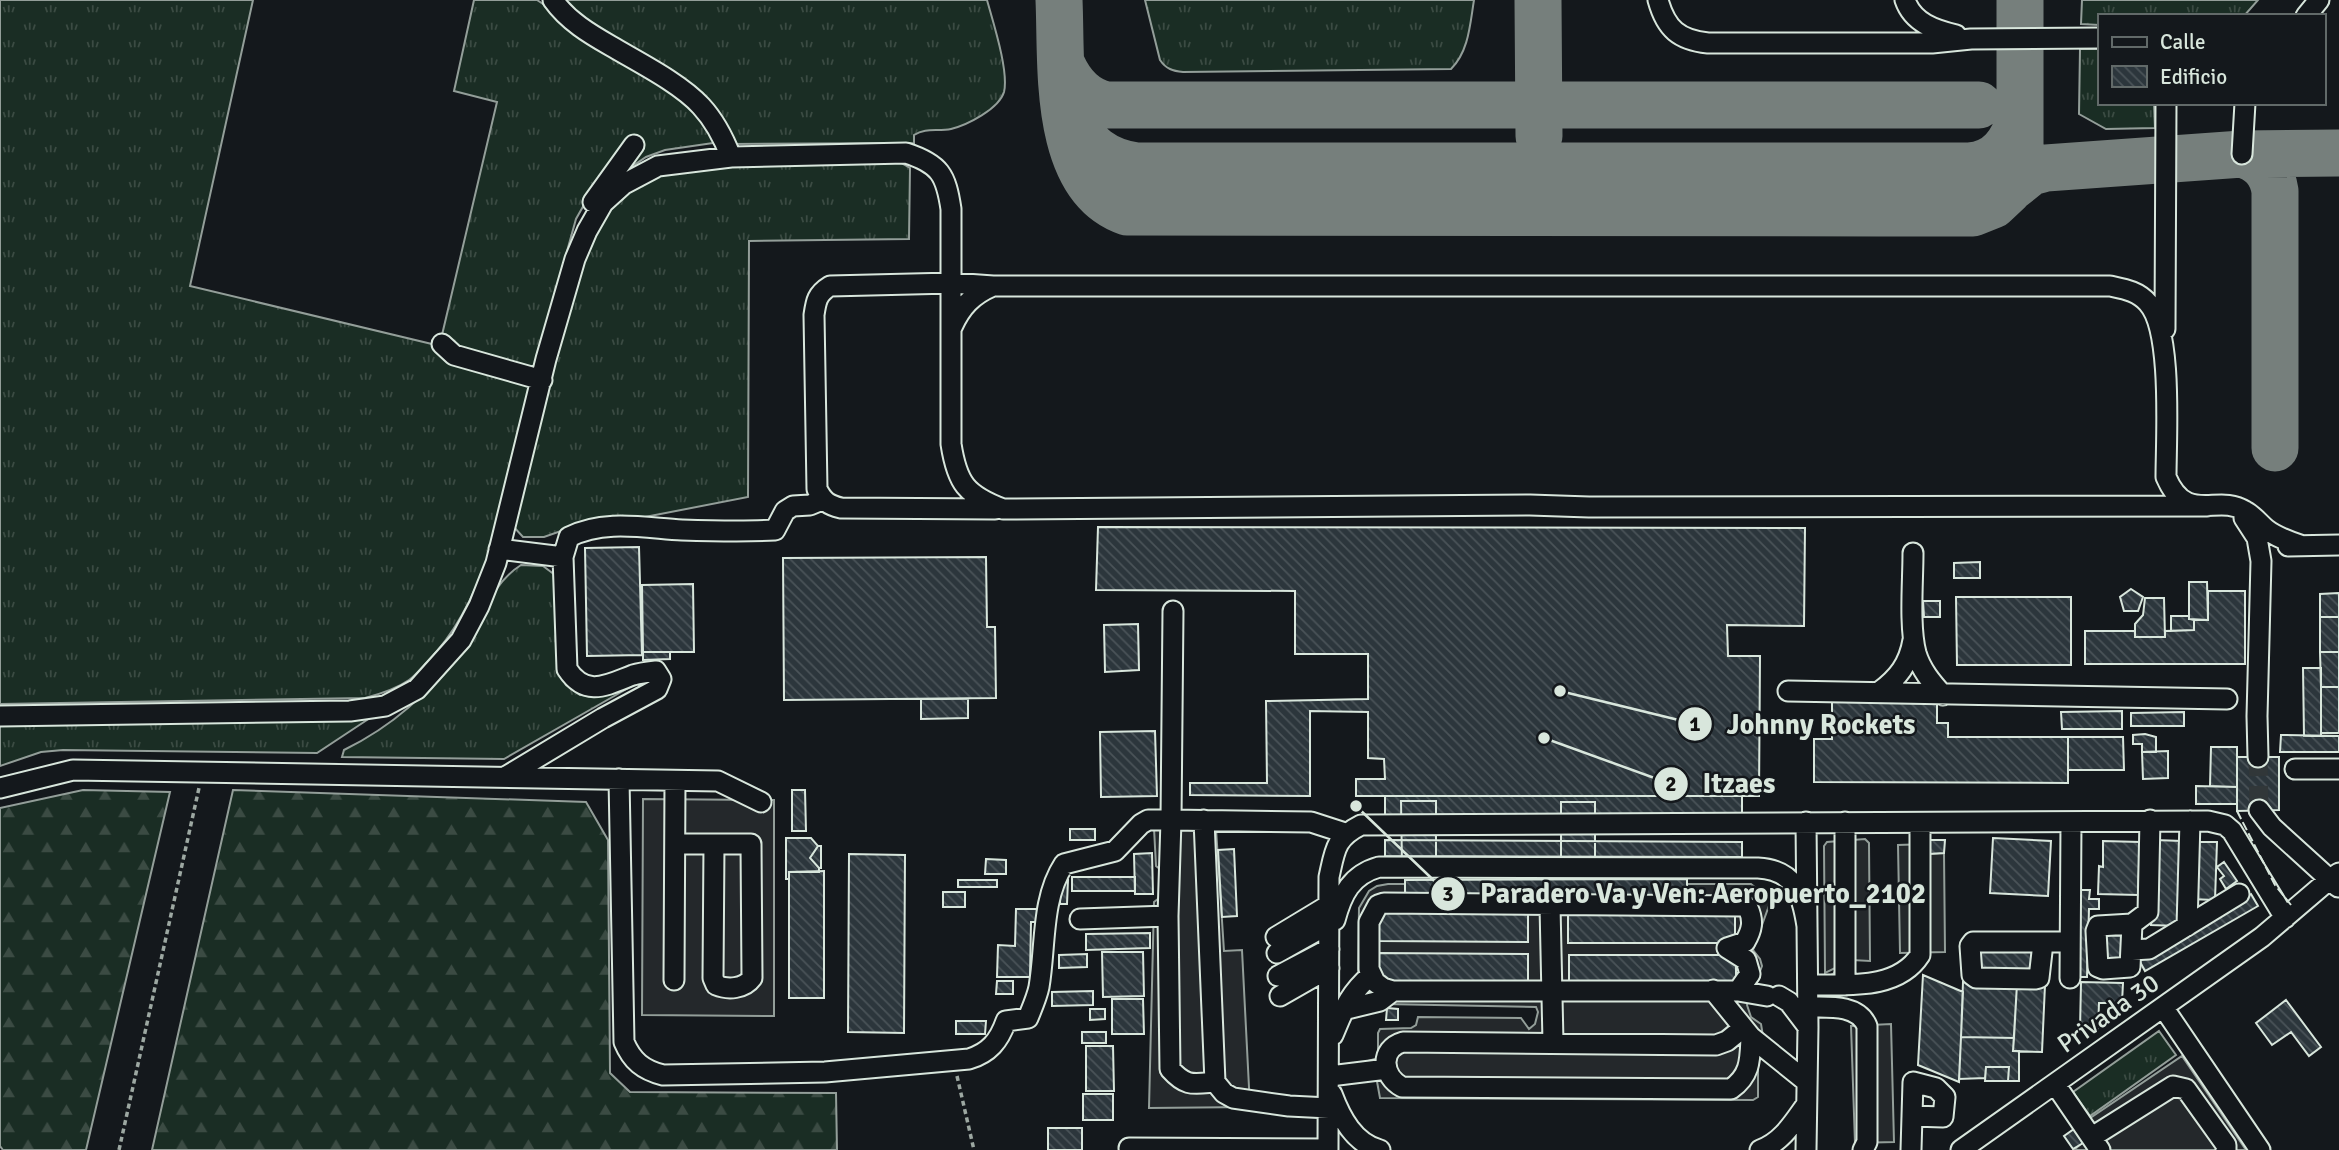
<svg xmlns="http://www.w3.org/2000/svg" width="2339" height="1150" viewBox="0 0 2339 1150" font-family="Signika,sans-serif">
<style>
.grass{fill:url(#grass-tufts);stroke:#939e99;stroke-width:2}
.forest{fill:url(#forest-firs);stroke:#939e99;stroke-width:2}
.parking{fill:#24282b;stroke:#939e99;stroke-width:2}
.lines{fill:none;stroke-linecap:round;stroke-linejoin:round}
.taxiway{stroke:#767f7c;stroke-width:47}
.building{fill:url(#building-back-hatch);stroke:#d8e6dc;stroke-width:2}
.minor-tunnel{stroke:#313739;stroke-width:19;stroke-dasharray:19 10;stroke-linecap:butt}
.minor-casing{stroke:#d8e6dc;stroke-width:23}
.path{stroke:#9da8a2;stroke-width:3.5;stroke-dasharray:5 3.5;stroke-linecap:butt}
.minor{stroke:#14181c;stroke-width:19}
.fence{stroke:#d8e6dc;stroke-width:2;stroke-dasharray:9 3.5;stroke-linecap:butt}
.labels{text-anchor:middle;stroke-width:5;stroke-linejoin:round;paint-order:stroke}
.street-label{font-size:26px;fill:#d8e6dc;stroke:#14181c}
.leader{fill:none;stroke:#d8e6dc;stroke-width:2.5}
.callout-dot{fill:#d8e6dc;stroke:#14181c;stroke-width:2.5}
.mark-label{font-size:21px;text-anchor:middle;font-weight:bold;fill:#111}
.callout-label{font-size:28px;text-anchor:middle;font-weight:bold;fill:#d8e6dc;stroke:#14181c;stroke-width:5;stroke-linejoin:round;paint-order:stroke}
</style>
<defs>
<pattern id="grass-tufts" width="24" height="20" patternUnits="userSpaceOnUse" patternTransform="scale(1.75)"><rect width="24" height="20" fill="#1a2d24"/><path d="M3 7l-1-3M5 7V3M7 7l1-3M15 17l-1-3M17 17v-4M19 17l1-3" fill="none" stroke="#3b4b43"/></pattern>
<pattern id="forest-firs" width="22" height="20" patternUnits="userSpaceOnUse" patternTransform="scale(1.75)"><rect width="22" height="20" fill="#1a2d24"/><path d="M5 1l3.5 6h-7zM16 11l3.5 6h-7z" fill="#3b4b43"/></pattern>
<pattern id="building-back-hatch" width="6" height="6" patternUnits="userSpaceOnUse" patternTransform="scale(1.75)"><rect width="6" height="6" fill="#2c363c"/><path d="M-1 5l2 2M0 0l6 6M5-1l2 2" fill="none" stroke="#4a5358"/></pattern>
</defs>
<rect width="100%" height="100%" fill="#14181c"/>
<path class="grass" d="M0 0H253L190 286 436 345 525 382 529 387C509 475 494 594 428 661 422 667 416 675 409 680 396 689 380 694 365 698L0 704Z
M474 0H537L690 102 720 142 665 150 646 157 589 196 576 219 535 366H524L457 350 442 335 497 102 454 91Z
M565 0H987C993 22 1009 71 1004 92 999 109 967 125 951 129 938 132 926 127 914 135V143L731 144 726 134 574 15Z
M1145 0H1474C1470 24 1469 51 1451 69L1183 72C1173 71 1166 69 1160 60Z
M2082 0H2258L2244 16H2099V25L2081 24Z
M2080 49H2099V103H2154L2155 128 2106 129 2079 114Z
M896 160 910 168 909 239 749 241 748 497 645 517 598 518 544 537H523L512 525 576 270 605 216 620 199 638 186 660 174 693 165Z
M521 565 543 566 555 575 561 617 557 667 566 685 580 695 602 696 637 683 504 759 342 757 344 750C391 727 432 691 462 648 480 621 492 583 521 565Z
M376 714 317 753 63 750 41 752 0 766V721Z
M2159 1031 2176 1055 2090 1116 2073 1092Z"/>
<path class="forest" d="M83 790 170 792 86 1150H3L0 1146V808Z
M233 790 586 802 608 840 610 1073 630 1092 836 1093 837 1150H152Z"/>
<path class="parking" d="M643 799 774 800V1016L642 1015Z
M1154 828 1216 829 1224 951 1242 950 1250 1107 1149 1108 1154 902 1167 892 1166 874 1156 866Z
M1865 839 1869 843 1870 961 1852 960 1853 990 1826 977 1833 974 1836 970 1835 968 1825 973 1824 846 1827 842Z
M1928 844V854L1944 853 1945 952 1900 953 1898 845Z
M1388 884H1751L1771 900 1753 950 1760 959 1762 966 1759 974 1752 981 1747 1005 1751 1017 1761 1024 1763 1036 1758 1050V1097L1753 1100 1380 1098 1376 1076 1352 1066 1378 1058V1033L1380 1029 1411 1028 1416 1025 1418 1017 1521 1018 1529 1029 1535 1024 1538 1012 1536 1007 1384 1004 1383 981H1358L1359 908 1369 891 1377 886Z
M1891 1024 1894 1142 1855 1143 1851 1026Z
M2182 1056 2246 1150H2074L2083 1142 2074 1129Z"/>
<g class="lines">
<path class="taxiway" d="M1059 0C1062 64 1052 186 1127 212L1881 213H1973L1993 205 2009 190 2015 182 2020 152V0
M1538 0 1539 136
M1062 65C1071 85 1085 101 1107 105H1979
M1070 117C1084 145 1105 162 1137 166H1970C1999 163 2013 143 2020 117
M2242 154C2260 159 2272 171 2275 191V448
M2011 188 2031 172 2046 168 2242 154 2339 153"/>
</g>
<path class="building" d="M1098 527 1805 528 1804 626 1727 625 1728 656H1760L1759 796H1356V779H1385L1384 759 1368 758V712L1310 711V796L1190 795V783H1267L1266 701 1368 699V654H1295V591L1096 590Z
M639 547 642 655 587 656 585 548Z
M986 557 987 627H995L996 698 784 700 783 558Z
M1980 562V578H1954V563Z
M2189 582H2207L2208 620 2189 619Z
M693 584 694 652H643L642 585Z
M2131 589 2143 597 2138 611H2124L2120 597Z
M2208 591H2245V664H2085V631H2135V637H2165V631L2194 630V620H2208Z
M2339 593V617H2320V594Z
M1956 597H2071V665H1957Z
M2145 598H2164L2165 637H2135V624L2143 615Z
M1923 601H1940V617H1924Z
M2171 616H2189V619L2194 620V630L2171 631Z
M2320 617H2339V652H2320Z
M1138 624 1139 670 1105 672 1104 625Z
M643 652H670V659L643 660Z
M2320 652H2339V687H2321Z
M2303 668H2321V736H2304Z
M2321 687H2339V733H2321Z
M921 699H968V718L921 719Z
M1832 700H1937V723H1948V737H2068V783L1814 782V739H1832Z
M2122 711V729H2062L2061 712Z
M2184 712V726H2131V713Z
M1155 731 1157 796 1101 797 1100 732Z
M2145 734 2156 737V752H2142V744H2133V735Z
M2281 735 2339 736V752H2280Z
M2068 737H2123L2124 770H2068Z
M2211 747H2237V787L2210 786Z
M2168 751V778L2143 779 2142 752Z
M2237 757H2279V810L2237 811Z
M2196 786 2237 787V804H2196Z
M792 790H805L806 831H792Z
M1385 796H1742V828H1385Z
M1401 801H1436V865H1402Z
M1561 802H1595V866H1561Z
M1070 829H1095V840H1070Z
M786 838H811L818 846 810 858 819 868V872H789V879H786Z
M1993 838 2051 841 2048 896 1990 893Z
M1385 840 1742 842V857L1385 856Z
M1928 840H1945L1944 853 1928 854Z
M2155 840 2182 841 2178 926 2151 925Z
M2103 841 2140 842 2138 895 2098 894 2099 866 2103 867Z
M2191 842H2217L2215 900 2189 899Z
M818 846H821V868H819L810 858Z
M1234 849 1237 916 1222 917 1218 850Z
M1152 853 1153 894H1135L1134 854Z
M849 854 905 855 904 1033 848 1032Z
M986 859 1006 860V874H985Z
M2224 862 2237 881 2226 889 2220 879 2224 876 2217 867Z
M824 871V998H789V872Z
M1072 877H1135V891H1072Z
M1687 879V898L1405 899V880Z
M958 880H997V887H958Z
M1060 880H1068L1067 904H1060Z
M2077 890H2090L2089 899H2099V909H2089L2087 977H2074Z
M943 892H965V907H943Z
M2251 894 2258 906 2145 971 2139 960Z
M1016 909H1039V922H1031L1030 977H997L998 945 1015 946Z
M1379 912H1528V942L1379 941Z
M1735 913V943H1568V914Z
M2100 928 2125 929 2124 959 2099 958Z
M1150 933V948L1086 950V934Z
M1974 944 2034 946 2033 974 1973 972Z
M1102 952H1143L1144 996 1103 997Z
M1379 953 1528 954V983H1379Z
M1087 954V967L1059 968V955Z
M1569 955H1736V984L1569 985Z
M1923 975 1963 992 1959 1082 1918 1065Z
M997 981H1013V994H996Z
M1963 982 2017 984 2014 1038 1961 1037Z
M2081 982 2123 983 2122 1003H2099L2098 1030H2080Z
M2017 984 2045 985 2042 1052 2013 1051Z
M1093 991V1005L1052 1006V992Z
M1112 999H1143L1144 1034H1112Z
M2286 1000 2321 1047 2309 1056 2291 1032 2272 1045 2256 1023Z
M1387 1008 1398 1009V1020H1386Z
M1090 1009H1105V1019L1090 1020Z
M956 1021H986L985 1034H956Z
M1082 1032H1106V1043H1082Z
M1961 1037 2014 1038 2013 1051H2019V1081H2008L2009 1067H1986L1985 1078 1959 1079Z
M1086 1046H1113L1114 1091H1086Z
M1986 1067H2009L2008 1081H1985Z
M1083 1094H1113V1120H1083Z
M1048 1128H1082V1150H1048Z
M2074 1129 2083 1143 2073 1149 2064 1136Z"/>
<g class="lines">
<path class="minor-tunnel" d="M2258 757 2259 810"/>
<g class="minor-casing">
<path id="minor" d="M553 0C568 21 590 34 611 46 638 62 680 83 701 106 714 120 724 139 731 157
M1658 0C1666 29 1679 40 1708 43H1932L1971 39 2099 38
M1905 0C1913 23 1935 30 1956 35
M2306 16 2319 0
M2242 154 2245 103
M593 202 634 145
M993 286 952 283 830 286C817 294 816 301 814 315L817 489C823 501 828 505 841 508L995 509
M952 327C961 307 972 295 993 286H2110C2124 289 2138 291 2148 303 2173 330 2166 438 2166 477 2187 526 2217 493 2245 511 2253 515 2259 523 2266 529 2276 537 2288 541 2300 545
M2165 329 2166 103
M442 344 454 355 542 380
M2244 518 2257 538 2261 561 2257 716 2258 757
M2288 546 2339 545
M499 549 563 557
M1913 553C1913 582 1909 626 1916 653 1921 670 1932 683 1943 695
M1173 611 1171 820 1311 822 1345 833
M1788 691 2227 699
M1879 692C1898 678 1909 664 1913 640
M0 716 350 711 385 706 417 689 461 640 479 606 496 563 546 359 575 259 587 231 603 203 624 184 658 166 731 157 906 153C940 164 946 175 951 209V444C957 483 966 495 1003 509L1530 505 1589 507 2207 506
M2295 769H2339
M505 777 603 718 657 689 661 679 656 671C648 672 640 673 633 675 607 685 586 698 567 669L563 557 569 537C604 519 645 528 682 530 713 531 744 532 775 530L785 511 793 506 810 505 822 500
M619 779 624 1042C632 1061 643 1070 663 1075L825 1072 969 1059C989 1053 999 1041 1006 1021L1028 1018C1032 1008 1037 997 1039 987 1046 946 1041 899 1064 864L1115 851 1141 824 1148 820H1171L1168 916 1170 1069C1186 1087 1193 1084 1215 1082L1204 820
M0 788 73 770 718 781 761 802
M2259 810 2272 827 2338 887
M1806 822 1808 1027 1806 1150
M1845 822V985
M675 844H751L752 978C744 989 728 990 716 985L713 978 714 844
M1384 903 1743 906 1748 908C1754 921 1752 930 1745 942L1727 948 1746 960 1750 974 1738 991H1393L1383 988 1375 982 1369 969V922L1378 905Z
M1550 906 1553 1042
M1080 919 1168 916
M1335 920C1342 894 1351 875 1379 867L1758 868C1795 870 1802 894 1807 926
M2132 924 2130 967 2103 969 2098 967 2096 931 2098 926 2132 924 2148 912 2150 820
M2187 926 2190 821
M1276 937 1329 905
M2043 943 2039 978 2035 979 1976 978 1972 975 1970 946 1973 942H2070
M2132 950 2149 949 2239 894
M1277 953 1329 924
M1278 976 1329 949
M2070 978 2071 822
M674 980 675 781
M1808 985C1845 984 1897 991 1920 955V823
M1713 990 1751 1037 1807 1082
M1738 991 1767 996
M1280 996 1329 968
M1779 996 1789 1002 1808 1027
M1808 1007C1828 1007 1858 1004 1867 1026V1142L1863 1150
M2163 1007 2260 1150
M1343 1010 1380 1001 1393 991
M1743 1028 1727 1041 1716 1045 1403 1042C1379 1049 1382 1076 1402 1087L1731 1089C1751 1075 1750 1059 1751 1037
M1333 1035C1344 1009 1349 994 1371 975
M1330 1076 1387 1069
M1215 1082 1224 1093 1233 1098 1289 1106 1329 1108
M2055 1084 2100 1150
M1332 1094C1341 1118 1354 1143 1380 1150
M2092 1137 2173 1086 2186 1089 2226 1145V1150
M1129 1148 1328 1149
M1328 1150 1329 877C1335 850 1335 838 1361 825L2208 821 2225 825 2232 831 2285 918
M1760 1150C1782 1142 1793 1123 1806 1105
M1911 1150 1913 1082 1936 1088 1945 1097 1943 1117 1912 1116
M1961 1150 2262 937 2330 879 2339 873"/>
</g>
<path class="path" d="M957 1076 974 1150
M119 1150 199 788"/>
<use href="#minor" class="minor"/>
<path class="fence" d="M2237 811 2275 885 2291 905"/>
</g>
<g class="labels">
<g class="street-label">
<text transform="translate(2108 1013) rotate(-35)" y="9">Privada 30</text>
</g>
</g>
<path class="leader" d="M1560 691L1695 724M1544 738L1671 784M1356 806L1448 894"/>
<g class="callout-dot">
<circle cx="1560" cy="691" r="7"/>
<circle cx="1544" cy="738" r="7"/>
<circle cx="1356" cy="806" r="7"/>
<circle cx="1695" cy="724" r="18"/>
<circle cx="1671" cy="784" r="18"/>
<circle cx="1448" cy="894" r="18"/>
</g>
<g class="mark-label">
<text x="1695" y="731">1</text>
<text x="1671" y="791">2</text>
<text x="1448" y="901">3</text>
</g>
<g class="callout-label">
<text x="1821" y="734">Johnny Rockets</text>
<text x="1739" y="793">Itzaes</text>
<text x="1703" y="903">Paradero Va y Ven: Aeropuerto_2102</text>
</g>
<rect x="2098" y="14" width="228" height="91" fill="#14181c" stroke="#626a69" stroke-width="2"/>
<rect x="2112" y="37" width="35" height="10" fill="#14181c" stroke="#626a69" stroke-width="2"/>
<text x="2160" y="49" font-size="21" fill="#d8e6dc">Calle</text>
<rect x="2112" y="66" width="35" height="21" fill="url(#building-back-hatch)" stroke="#626a69" stroke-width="2"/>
<text x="2160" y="84" font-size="21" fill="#d8e6dc">Edificio</text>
</svg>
